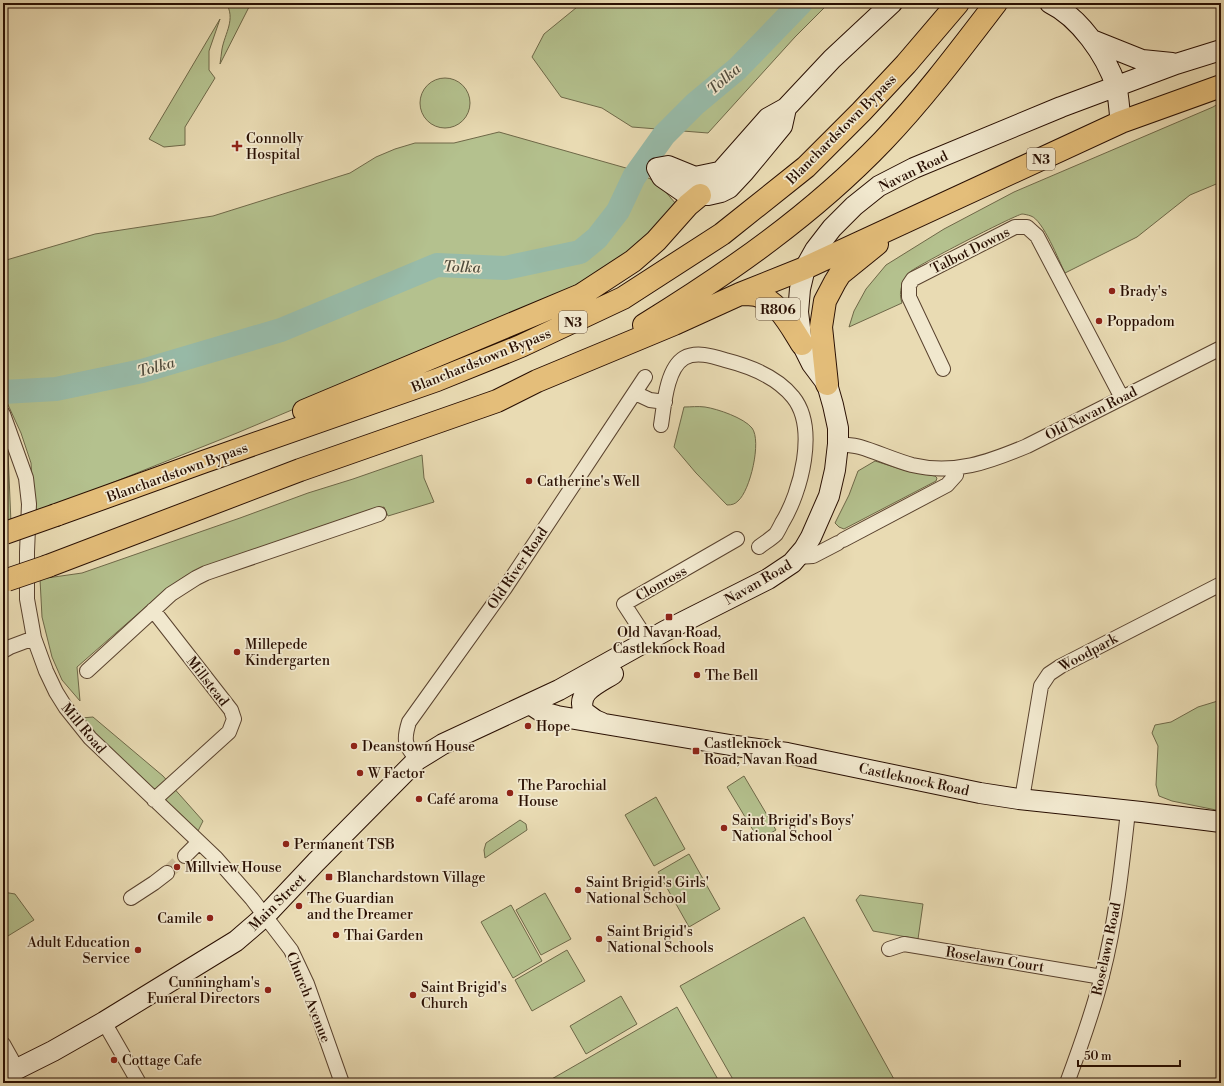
<svg xmlns="http://www.w3.org/2000/svg" width="1224" height="1086" viewBox="0 0 1224 1086" font-family="'Libre Bodoni',serif">
<style>
.green{fill:#b4c18e;stroke:#6e6848}
.lines{fill:none;stroke-linecap:round;stroke-linejoin:round}
.river{stroke:#98bba9;stroke-width:24}
.street-tunnel{stroke:#ccbc98;stroke-width:14;stroke-dasharray:14 7;stroke-linecap:butt}
.street-casing{stroke:#59422e;stroke-width:16}
.secondary-casing{stroke:#290f02;stroke-width:22}
.highway-casing{stroke:#290f02;stroke-width:24}
.street{stroke:#f1e8ce;stroke-width:14}
.secondary{stroke:#f1e8ce;stroke-width:20}
.highway{stroke:#e4be7a;stroke-width:22}
.highway-bridge-casing{stroke:#290f02;stroke-width:24;stroke-linecap:butt}
.highway-bridge{stroke:#e4be7a;stroke-width:22}
.poi-dot{fill:#8f2418;stroke:#f1e8ce;stroke-width:1.5}
.labels{text-anchor:middle;stroke-width:3.5;stroke-linejoin:round;paint-order:stroke}
.shield{fill:#f1e8ce;stroke:#65503f;stroke-width:1}
.shield-label{font-size:13px;font-weight:bold;fill:#290f02}
.street-label{font-size:14px;fill:#290f02;stroke:#f1e8ce}
.poi-label{font-size:14px;fill:#290f02;stroke:#f1e8ce;text-anchor:start}
.water-label{font-size:15px;font-style:italic;fill:#504b3c;stroke:#f1e8ce}
</style>
<rect width="100%" height="100%" fill="#e9dbb3"/>
<filter id="stains"><feTurbulence type="fractalNoise" baseFrequency=".005" numOctaves="4"/><feColorMatrix values="0 0 0 0 .2 0 0 0 0 .09 0 0 0 0 .02 0 0 0 .5 -.17"/></filter>
<radialGradient id="worn" r=".72"><stop offset=".6" stop-color="#630" stop-opacity="0"/><stop offset="1" stop-color="#630" stop-opacity=".3"/></radialGradient>
<path class="green" d="M226 3H250L249 7 220 64C221 59 221 54 222 49 225 33 236 19 226 3Z
M582 3H829L795 37 708 133 632 127 602 108 561 97 532 57 544 34Z
M220 19 209 51V70L215 78 185 127V145L164 147 149 139Z
M420 103a25 25 0 1 1 50 0a25 25 0 1 1-50 0Z
M1221 102V182L1190 195 1137 237 1065 273C1059 261 1043 220 1031 216 1028 215 1024 214 1022 214 1013 216 914 267 910 272 902 282 898 291 902 303L849 327 854 311 866 289 886 265 944 229 1014 192 1213 107Z
M499 132 633 170 658 183 676 204 650 235 600 273 492 326 237 433 34 514 31 463 21 433 3 394V261L95 234 213 216 350 173 376 157 395 149 415 143H454Z
M684 407C691 407 698 406 705 407 718 409 744 418 752 428 762 441 750 491 738 501 735 504 732 505 727 505L696 473 674 447Z
M3 432 8 452 11 523 3 525Z
M422 455 424 478 434 502 388 516 384 507 233 557 187 575 165 590 77 667 80 701 62 680 52 657 42 617 40 579 82 573 240 518 308 493 353 479Z
M875 461 907 471 935 476 937 478 936 481 844 529 839 527 835 523 849 495 858 471Z
M1221 700V811L1172 801 1159 796 1156 785 1158 746 1152 733 1155 725 1171 722 1198 707Z
M93 717 163 776 203 821 197 833 148 783 108 747 81 718Z
M744 776 776 830 759 840 727 787Z
M656 797 685 849 654 866 625 815Z
M520 820 526 824 527 830 485 858 484 850 486 843Z
M689 854 720 909 689 927 658 872Z
M3 892 15 894 34 920 3 939Z
M545 893 571 939 541 955 516 910Z
M860 895 923 904 918 939 873 931 856 900Z
M511 905 542 961 513 978 481 922Z
M804 917 895 1081 891 1083H735L680 986Z
M567 950 585 981 532 1011 515 980Z
M621 996 637 1024 586 1054 570 1026Z
M677 1007 720 1083H552L550 1080Z"/>
<g class="lines">
<path class="river" d="M3 392 56 389 142 371 281 330 437 265 505 268 580 252 597 238 618 211 634 177 664 135 695 104 737 69 801 3"/>
<path class="street-tunnel" d="M167 873 185 856"/>
<g class="street-casing">
<path id="street" d="M943 369 909 297V285L913 279 1015 227H1027L1037 236 1122 398
M635 393 650 400 665 402
M3 414 26 478 29 504 27 552V599L31 621 34 638 46 671 56 692 66 708 90 738 216 858 252 899 291 950 307 984 342 1083
M661 425C664 407 666 369 684 358 696 351 712 356 725 360 749 366 777 377 793 397 818 428 801 492 782 523 780 527 778 531 776 534 771 539 764 543 759 547
M838 444C845 445 853 445 860 447 877 452 894 460 912 465 954 475 989 462 1027 446L1221 348
M843 540 947 485 956 475 957 469
M798 557 813 556 838 543
M153 610 231 710 234 719 229 732 154 800
M648 641 624 604 737 539
M3 651 10 647 34 638
M87 671 171 594 196 578 206 573 379 514
M417 760C405 745 403 741 409 722L505 588 645 377
M1022 799 1041 686 1049 674 1061 666 1221 584
M185 856 199 842
M131 898 154 883 167 873
M889 949 904 944 1102 977
M104 1022 139 1083
M3 1044 17 1069
M1067 1083C1080 1048 1093 1012 1102 976 1116 922 1122 866 1128 811"/>
</g>
<g class="secondary-casing">
<path id="secondary" d="M1050 3C1079 17 1106 55 1116 86 1119 97 1119 111 1121 122
M1092 40 1142 60 1172 63
M719 172 695 177 668 166 657 168 662 177 688 195H708L721 192 729 188 744 172 782 126 786 108
M700 195 768 118 786 108 832 59 892 3
M530 704 542 712 557 716 736 746 787 753 980 793 1019 799 1141 812 1221 822
M602 723 595 720 584 712C575 692 599 683 613 674
M3 1075 17 1069 53 1051 104 1022 236 941 265 916 316 862 417 760 443 744 559 690 665 631 768 579 792 563 804 549 811 537 829 496 835 470 838 444V428L833 405 827 384 812 364 802 344 798 312 800 289 805 268 815 250 832 228 854 206 879 186 914 168 1061 107 1176 64 1221 50"/>
</g>
<g class="highway-casing">
<path id="highway" d="M740 294C745 294 751 294 756 295 778 300 791 327 802 344
M644 325C730 272 813 214 883 141 924 98 960 50 996 3
M827 384 821 327 825 301 835 282 840 274 877 244
M304 411 581 295 633 261 656 241 688 205 700 195
M56 515 203 462 437 380 521 346 623 298 722 234 806 167 861 112 906 64 958 3
M48 566 300 470 497 401 537 381 674 324 740 294 805 268 1121 122 1221 86"/>
</g>
<use href="#street" class="street"/>
<use href="#secondary" class="secondary"/>
<use href="#highway" class="highway"/>
<g class="highway-bridge-casing">
<path id="highway-bridge" d="M5 533 56 515
M7 580 48 566"/>
</g>
<use href="#highway-bridge" class="highway-bridge"/>
</g>
<g class="poi-dot">
<path d="M235 140h4v4h4v4h-4v4h-4v-4h-4v-4h4z"/>
<circle cx="1112" cy="291" r="4"/>
<circle cx="1099" cy="321" r="4"/>
<circle cx="529" cy="481" r="4"/>
<rect x="665" y="613" width="8" height="8" rx="2"/>
<circle cx="237" cy="652" r="4"/>
<circle cx="697" cy="675" r="4"/>
<circle cx="528" cy="726" r="4"/>
<circle cx="354" cy="746" r="4"/>
<rect x="692" y="747" width="8" height="8" rx="2"/>
<circle cx="360" cy="773" r="4"/>
<circle cx="510" cy="793" r="4"/>
<circle cx="419" cy="799" r="4"/>
<circle cx="724" cy="828" r="4"/>
<circle cx="286" cy="844" r="4"/>
<circle cx="177" cy="867" r="4"/>
<rect x="325" y="873" width="8" height="8" rx="2"/>
<circle cx="578" cy="890" r="4"/>
<circle cx="299" cy="906" r="4"/>
<circle cx="210" cy="918" r="4"/>
<circle cx="336" cy="935" r="4"/>
<circle cx="599" cy="939" r="4"/>
<circle cx="138" cy="950" r="4"/>
<circle cx="268" cy="990" r="4"/>
<circle cx="413" cy="995" r="4"/>
<circle cx="114" cy="1060" r="4"/>
</g>
<g class="labels">
<g class="shield">
<rect x="1027" y="148" width="28" height="22" rx="3"/>
<rect x="756" y="298" width="44" height="22" rx="3"/>
<rect x="559" y="311" width="28" height="22" rx="3"/>
</g>
<g class="shield-label">
<text x="1041" y="164">N3</text>
<text x="778" y="314">R806</text>
<text x="573" y="327">N3</text>
</g>
<g class="street-label">
<text transform="translate(841 129) rotate(-45)" y="5">Blanchardstown Bypass</text>
<text transform="translate(913 171) rotate(-26)" y="5">Navan Road</text>
<text transform="translate(970 250) rotate(-27)" y="5">Talbot Downs</text>
<text transform="translate(481 360) rotate(-22)" y="5">Blanchardstown Bypass</text>
<text transform="translate(1091 413) rotate(-27)" y="5">Old Navan Road</text>
<text transform="translate(177 472) rotate(-20)" y="5">Blanchardstown Bypass</text>
<text transform="translate(517 568) rotate(-56)" y="5">Old River Road</text>
<text transform="translate(758 582) rotate(-30)" y="5">Navan Road</text>
<text transform="translate(661 583) rotate(-30)" y="5">Clonross</text>
<text transform="translate(1088 652) rotate(-28)" y="5">Woodpark</text>
<text transform="translate(208 681) rotate(52)" y="5">Millstead</text>
<text transform="translate(84 728) rotate(50)" y="5">Mill Road</text>
<text transform="translate(914 779) rotate(12)" y="5">Castleknock Road</text>
<text transform="translate(277 902) rotate(-45)" y="5">Main Street</text>
<text transform="translate(1106 949) rotate(-78)" y="5">Roselawn Road</text>
<text transform="translate(995 959) rotate(9)" y="5">Roselawn Court</text>
<text transform="translate(309 997) rotate(68)" y="5">Church Avenue</text>
</g>
<g class="poi-label">
<text x="246" y="143">Connolly<tspan x="246" dy="16">Hospital</tspan></text>
<text x="1120" y="296">Brady's</text>
<text x="1107" y="326">Poppadom</text>
<text x="537" y="486">Catherine's Well</text>
<text x="669" y="637" text-anchor="middle">Old Navan Road,<tspan x="669" dy="16">Castleknock Road</tspan></text>
<text x="245" y="649">Millepede<tspan x="245" dy="16">Kindergarten</tspan></text>
<text x="705" y="680">The Bell</text>
<text x="536" y="731">Hope</text>
<text x="704" y="748">Castleknock<tspan x="704" dy="16">Road, Navan Road</tspan></text>
<text x="362" y="751">Deanstown House</text>
<text x="368" y="778">W Factor</text>
<text x="518" y="790">The Parochial<tspan x="518" dy="16">House</tspan></text>
<text x="427" y="804">Café aroma</text>
<text x="732" y="825">Saint Brigid's Boys'<tspan x="732" dy="16">National School</tspan></text>
<text x="294" y="849">Permanent TSB</text>
<text x="185" y="872">Millview House</text>
<text x="337" y="882">Blanchardstown Village</text>
<text x="586" y="887">Saint Brigid's Girls'<tspan x="586" dy="16">National School</tspan></text>
<text x="307" y="903">The Guardian<tspan x="307" dy="16">and the Dreamer</tspan></text>
<text x="202" y="923" text-anchor="end">Camile</text>
<text x="607" y="936">Saint Brigid's<tspan x="607" dy="16">National Schools</tspan></text>
<text x="344" y="940">Thai Garden</text>
<text x="130" y="947" text-anchor="end">Adult Education<tspan x="130" dy="16">Service</tspan></text>
<text x="260" y="987" text-anchor="end">Cunningham's<tspan x="260" dy="16">Funeral Directors</tspan></text>
<text x="421" y="992">Saint Brigid's<tspan x="421" dy="16">Church</tspan></text>
<text x="122" y="1065">Cottage Cafe</text>
</g>
<g class="water-label">
<text transform="translate(724 79) rotate(-41)" y="5">Tolka</text>
<text transform="translate(462 267) rotate(2)" y="5">Tolka</text>
<text transform="translate(156 367) rotate(-15)" y="5">Tolka</text>
</g>
</g>
<rect width="1224" height="1086" fill="none" stroke="#e9dbb3" stroke-width="16"/>
<rect x="4" y="4" width="1216" height="1078" fill="none" stroke="#290f02" stroke-width="2"/>
<rect x="8" y="8" width="1208" height="1070" fill="none" stroke="#290f02"/>
<path d="M1078 1060v6h102v-6" fill="none" stroke="#290f02" stroke-width="2"/>
<text x="1084" y="1060" font-size="12" fill="#290f02" stroke="#f1e8ce" stroke-width="3" paint-order="stroke">50 m</text>
<rect width="100%" height="100%" filter="url(#stains)"/>
<rect width="100%" height="100%" fill="url(#worn)"/>
</svg>
